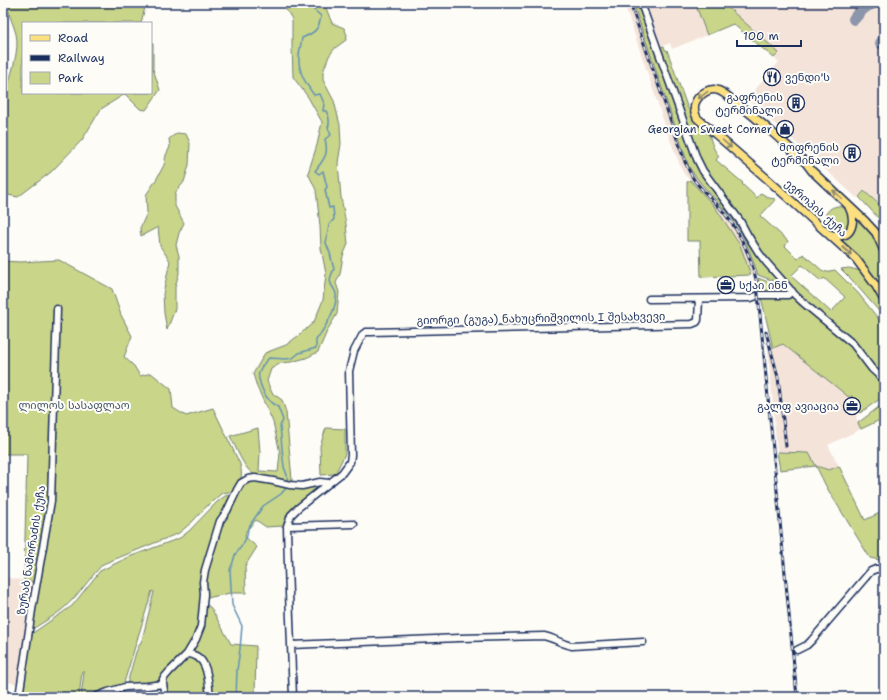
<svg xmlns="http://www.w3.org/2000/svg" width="887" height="700" viewBox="0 0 887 700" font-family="'Shantell Sans','Noto Sans Georgian',sans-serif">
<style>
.built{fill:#f4e3d9}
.green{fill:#c9d588;stroke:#728273;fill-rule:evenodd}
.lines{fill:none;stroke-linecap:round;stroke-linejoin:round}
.stream{stroke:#6091b6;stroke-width:1.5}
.taxiway{stroke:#8c96aa;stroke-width:12}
.minor-casing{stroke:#1b2f5e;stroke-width:9}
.major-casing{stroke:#1b2f5e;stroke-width:10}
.minor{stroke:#fdfcf7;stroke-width:6}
.major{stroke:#fce080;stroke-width:7}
.rail-casing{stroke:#1b2f5e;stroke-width:3}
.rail{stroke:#fdfcf7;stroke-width:1.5;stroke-dasharray:4.5;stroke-linecap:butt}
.oneway{stroke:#8c886f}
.labels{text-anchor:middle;stroke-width:4;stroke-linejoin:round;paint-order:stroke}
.poi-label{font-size:11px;fill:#1b2f5e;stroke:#fdfcf7;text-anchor:end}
.street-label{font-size:11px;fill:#1b2f5e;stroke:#fdfcf7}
.park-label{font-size:11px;fill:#465868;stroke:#fdfcf7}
</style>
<rect width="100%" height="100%" fill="#fdfcf7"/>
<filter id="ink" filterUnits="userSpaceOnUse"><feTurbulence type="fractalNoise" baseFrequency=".025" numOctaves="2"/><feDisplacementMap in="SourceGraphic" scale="8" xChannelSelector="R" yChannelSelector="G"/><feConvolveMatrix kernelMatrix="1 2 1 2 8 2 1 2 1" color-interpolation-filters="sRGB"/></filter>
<g filter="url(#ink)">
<path class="built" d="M624 3H633L689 167 735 224 747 246 758 275H751L740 245 715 207 684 174 681 168 668 134Z
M645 3H884V202L881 205 864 190 857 198 814 159 825 146 821 142 810 155 747 99 779 62 734 24 672 49 670 43 661 47Z
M783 344 845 394 848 397 852 396 860 413 857 415 856 418 861 429 828 445 839 466 829 470 816 466 809 453 777 452 768 350Z
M3 577 34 582 19 682 18 684 3 681Z"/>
<path class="green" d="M3 3H146L141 23H23V93H151V43L153 44V69L160 90 146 110 140 109 125 94 101 109 82 140 51 172 18 197 3 194V91L7 89C11 74 20 49 16 34 14 26 10 18 8 10H3Z
M282 3H324L332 23 344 28 347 35 346 40 335 48 329 56 323 72V80L334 101 340 125 341 144 338 163 341 197 346 224 348 244 343 256 340 274 336 283 339 292 337 314 328 329 318 352 306 358 291 362 281 363 271 369 267 381 272 393 282 400 286 412 292 480 290 484C281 482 260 479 253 474 243 467 236 447 230 436L258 428 260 452 259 471 278 472 280 453 273 422 257 387 253 374 265 353 286 345 298 336 314 322 323 300 326 274 321 248 320 226 316 190 308 173 317 145 322 122 308 97 293 77 292 46V19Z
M633 3H637L694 162 702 176 738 223 756 255 782 284 758 275C752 257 746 240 736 224 722 204 702 188 689 167Z
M695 3H723L779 53 774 58 733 24 707 35Z
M664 46 665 50H667L688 109C694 111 704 124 707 130 712 140 711 147 719 156L716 160 743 183 742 184 757 198 761 193 769 198 776 199 760 216 788 241 785 246 798 259 803 254 824 272 835 270 858 293 884 326V366L878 371 872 365 860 347 852 338 806 302 765 258 708 174 699 159 661 47ZM802 265 821 281 824 278 845 297 831 312 791 276Z
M177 133 186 134 190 143 189 165 184 182 175 193V206L184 223 179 233 176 245 179 256V273L175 287V309L167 330 164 313 163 294 170 261 160 246 158 227 141 236 140 228 147 213 146 195 156 180 164 165 166 155 170 147 169 139Z
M690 180 715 207 740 245 751 275 701 277 700 241H687V182Z
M864 191 880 205 884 202V213L882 216 884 219V227L883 223 859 197Z
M838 206 846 209 851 216C850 220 849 226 847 228 846 230 843 231 842 231 824 236 817 209 838 206Z
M857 215C868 227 882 244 884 261 885 273 884 285 884 296L838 238C851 231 856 232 857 215Z
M59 260 112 289 121 315 132 336 124 357 134 366 140 376 151 373 171 389 173 408 186 416 213 408 240 464C243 477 241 480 235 491L222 493 206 507 192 522 179 533 103 564C92 575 84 588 73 599 62 612 45 621 31 630L54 470 48 471 49 503 34 579V582L24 580 27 454H3V261L20 262Z
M849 268 861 271 875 289 884 305V317L851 279 841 269Z
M758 278 787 289V292L761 294Z
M791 296 799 305 846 340 854 349 868 368 884 385V396L860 413 852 396 848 397 845 394 783 344 773 348 761 297Z
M884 403V418L861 429 858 423Z
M326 428 345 429V454L335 474 321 475 320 446Z
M777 452 809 453 816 466 829 470 839 466 865 520 884 511V561L870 558 827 488 816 466 780 470Z
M248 481 318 484 322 486 296 506 289 513 283 526 266 527 256 520 246 531 245 537 257 547 245 566 246 593H230L207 598 206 604 211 608 231 644 256 646 255 697H212L210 678 193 652V649L203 626 205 572 222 521 242 484Z
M233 494 215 532 203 596 200 627 188 650 160 681 154 684H127L136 652 142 640 154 592 152 591 123 686 93 697H81L84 672 82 671 79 697H21L30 635 72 606 100 571 129 557 180 538 189 531 217 502 225 496Z
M189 657C209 656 207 683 208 697H167L165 680 184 661Z"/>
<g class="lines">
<path class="stream" d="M288 483 287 475 284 467 283 459 280 426 283 420 278 407C267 402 262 391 259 379 259 377 258 375 259 373 260 367 265 362 269 358L286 359 293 358 299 353 316 348V340C324 329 337 309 336 295 336 292 335 292 334 289 328 281 330 278 334 269L332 262 330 253 326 243 329 225 334 219 333 207 329 208 325 190 327 187 323 171 319 174 315 171C324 159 329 155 325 139L331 135 328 128C330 122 330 117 326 111H323L324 103 320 94 314 95C306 84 298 72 299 57 299 51 301 45 302 38 314 33 319 30 321 16L314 10 305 3
M236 697 237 670 240 649 242 626 232 605 230 570 233 562 235 555 243 544 247 536 248 528 263 506 281 494 287 487"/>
<path class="taxiway" d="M883 5 884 6
M854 19C860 11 864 6 874 3
M881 43 884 39"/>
<g class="minor-casing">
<path id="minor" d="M641 3 697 159 703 171 740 221 747 234 759 253 766 262 795 295 806 305 853 344 872 369 884 380
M649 299 751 298 759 295H788L792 291
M287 526 354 524
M291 645 459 638 544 636C554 638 562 644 572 646L643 642
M797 650 807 645 811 641 871 571 876 569H884
M187 654C209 654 208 682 210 697
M19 697 32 610 51 501 57 309
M95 697 108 692 125 687 147 686 163 684
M165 697 163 684V679L169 672 187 654 196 639 201 626 204 594 203 582 205 570 220 521 227 511 237 490 241 483 248 479 255 478 273 481 290 485 302 486 320 482 329 483
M293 697 288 567 287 526 291 515 298 508 342 473 350 462 351 455 349 371 354 351 363 334 366 332H371L692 324 697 322 698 320 699 299"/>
</g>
<g class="major-casing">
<path id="major" d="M829 234C832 235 835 236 839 236 854 235 855 218 849 207
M884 251 876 233 865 221 812 171 806 163C783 142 760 120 735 102 730 98 724 92 717 90 709 88 700 94 696 101 693 107 694 112 697 118L765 177 856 259 876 286 884 300"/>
</g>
<use href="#minor" class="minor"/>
<use href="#major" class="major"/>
<g class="rail-casing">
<path id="rail" d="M630 3 685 162C688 168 691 176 695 181 704 193 716 202 725 214 741 233 752 260 757 284L797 697
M766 332 778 377 786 446"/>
</g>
<use href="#rail" class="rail"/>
</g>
<defs><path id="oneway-shaft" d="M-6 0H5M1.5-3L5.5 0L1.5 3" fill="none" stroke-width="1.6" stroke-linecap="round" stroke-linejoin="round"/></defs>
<g class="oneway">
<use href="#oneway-shaft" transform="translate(703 95) rotate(142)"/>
<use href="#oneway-shaft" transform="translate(727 144) rotate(41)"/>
<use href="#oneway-shaft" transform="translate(837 194) rotate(-137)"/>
<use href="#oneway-shaft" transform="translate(847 251) rotate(43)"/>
</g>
</g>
<defs>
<g id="restaurant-ring" transform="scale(0.9)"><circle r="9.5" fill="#fdfcf7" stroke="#1b2f5e" stroke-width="1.5"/><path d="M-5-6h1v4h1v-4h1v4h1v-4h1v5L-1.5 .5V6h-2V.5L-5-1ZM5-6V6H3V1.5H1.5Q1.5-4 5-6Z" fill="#1b2f5e"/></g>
<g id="building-ring" transform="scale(0.9)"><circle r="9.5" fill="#fdfcf7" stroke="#1b2f5e" stroke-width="1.5"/><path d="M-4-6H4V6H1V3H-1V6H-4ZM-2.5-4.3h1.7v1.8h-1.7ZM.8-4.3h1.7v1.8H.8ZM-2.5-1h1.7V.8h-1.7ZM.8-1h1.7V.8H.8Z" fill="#1b2f5e"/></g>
<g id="shop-ring" transform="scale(0.9)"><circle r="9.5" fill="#fdfcf7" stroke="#1b2f5e" stroke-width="1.5"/><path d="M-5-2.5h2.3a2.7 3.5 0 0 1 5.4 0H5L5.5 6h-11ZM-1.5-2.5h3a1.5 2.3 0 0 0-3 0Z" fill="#1b2f5e"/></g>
<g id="office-ring" transform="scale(0.9)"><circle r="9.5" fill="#fdfcf7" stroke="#1b2f5e" stroke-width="1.5"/><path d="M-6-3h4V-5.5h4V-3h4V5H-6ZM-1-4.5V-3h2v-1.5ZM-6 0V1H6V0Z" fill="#1b2f5e"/></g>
</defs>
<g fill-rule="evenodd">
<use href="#restaurant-ring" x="772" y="77"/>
<use href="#building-ring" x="796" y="103"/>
<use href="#shop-ring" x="785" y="129"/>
<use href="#building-ring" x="852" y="153"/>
<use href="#office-ring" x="726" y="285"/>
<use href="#office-ring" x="852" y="406"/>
</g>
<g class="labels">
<g class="poi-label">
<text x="785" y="81" text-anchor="start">ვენდი'ს</text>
<text x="783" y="101">გაფრენის<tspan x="783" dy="13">ტერმინალი</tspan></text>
<text x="772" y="133">Georgian Sweet Corner</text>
<text x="839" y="151">მოფრენის<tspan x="839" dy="13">ტერმინალი</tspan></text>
<text x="739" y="289" text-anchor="start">სქაი ინნ</text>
<text x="839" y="410">გალფ ავიაცია</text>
</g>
<g class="street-label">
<text transform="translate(816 208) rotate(42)" y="4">ევროპის ქუჩა</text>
<text transform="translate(541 318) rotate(-1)" y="4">გიორგი (გუგა) ნახუცრიშვილის I შესახვევი</text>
<text transform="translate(31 550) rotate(-81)" y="4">ზურაბ ნამორაძის ქუჩა</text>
</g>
<g class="park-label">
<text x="74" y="409">ლილოს სასაფლაო</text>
</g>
</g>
<rect width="887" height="700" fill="none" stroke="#fdfcf7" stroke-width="16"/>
<rect x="8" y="8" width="871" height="684" fill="none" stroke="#1b2f5e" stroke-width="1.5" filter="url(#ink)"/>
<rect x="22" y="22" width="130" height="72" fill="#fdfcf7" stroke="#a3aaba"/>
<rect x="30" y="35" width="20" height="6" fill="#fce080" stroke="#a3aaba"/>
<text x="58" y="42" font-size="12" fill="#1b2f5e">Road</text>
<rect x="30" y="55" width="20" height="6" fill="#1b2f5e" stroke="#a3aaba"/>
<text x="58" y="62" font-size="12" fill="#1b2f5e">Railway</text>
<rect x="30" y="72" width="20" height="12" fill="#c9d588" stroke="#a3aaba"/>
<text x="58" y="82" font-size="12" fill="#1b2f5e">Park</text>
<path d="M737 40v6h64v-6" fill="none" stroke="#1b2f5e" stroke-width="2"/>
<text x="743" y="40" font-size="12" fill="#1b2f5e" stroke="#fdfcf7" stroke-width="3" paint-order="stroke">100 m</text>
</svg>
